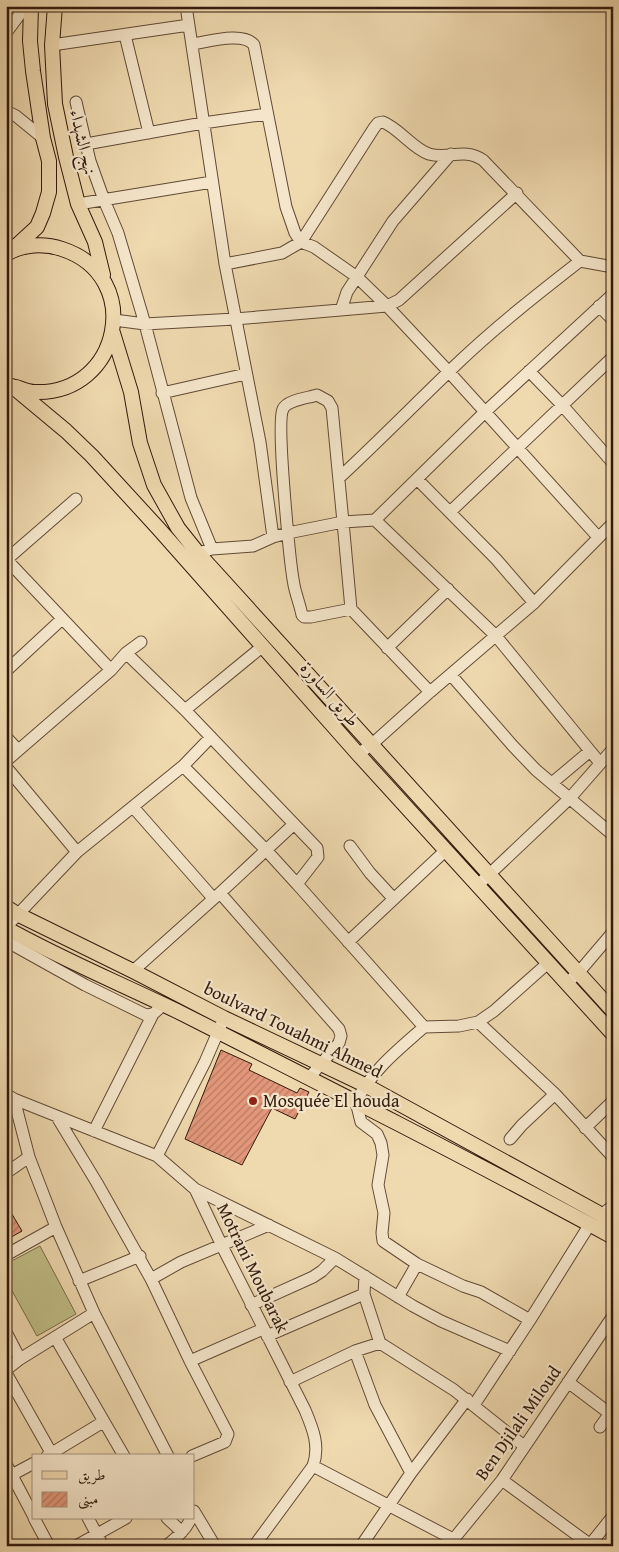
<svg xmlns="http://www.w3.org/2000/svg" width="619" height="1552" viewBox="0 0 619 1552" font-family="'Gentium Book Plus',Amiri,serif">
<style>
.grass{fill:#c0bd86;stroke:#796c4a}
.building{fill:url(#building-hatch);stroke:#321a0d}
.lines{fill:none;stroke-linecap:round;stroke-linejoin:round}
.minor-casing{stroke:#614a36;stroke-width:13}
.major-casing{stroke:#321a0d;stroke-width:16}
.minor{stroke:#f5e6cb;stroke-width:11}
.major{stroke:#efd9af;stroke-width:14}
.poi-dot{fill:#8f2418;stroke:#f5e6cb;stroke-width:2}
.labels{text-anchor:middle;stroke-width:4.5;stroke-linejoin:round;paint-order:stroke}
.street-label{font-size:18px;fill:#321a0d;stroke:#f5e6cb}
.poi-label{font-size:18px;fill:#321a0d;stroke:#f5e6cb;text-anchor:start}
</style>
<defs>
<pattern id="building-hatch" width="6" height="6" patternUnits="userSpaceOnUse" patternTransform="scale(1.25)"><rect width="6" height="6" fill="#e3977a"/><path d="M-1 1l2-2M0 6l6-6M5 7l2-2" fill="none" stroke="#b97a62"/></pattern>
</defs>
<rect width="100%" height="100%" fill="#efd9af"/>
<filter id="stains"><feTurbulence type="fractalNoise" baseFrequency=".004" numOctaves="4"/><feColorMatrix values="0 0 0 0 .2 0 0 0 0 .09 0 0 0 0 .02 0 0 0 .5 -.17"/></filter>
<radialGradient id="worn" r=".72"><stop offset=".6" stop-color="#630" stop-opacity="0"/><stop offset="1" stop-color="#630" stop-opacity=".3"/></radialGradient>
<path class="grass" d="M40 1246 76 1314 37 1336 6 1280V1264Z"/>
<path class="building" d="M221 1050 252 1064 249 1070 297 1093 300 1088 309 1092 295 1119 272 1108 242 1165 185 1139Z
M6 1204 22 1231 6 1240Z"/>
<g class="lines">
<g class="minor-casing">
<path id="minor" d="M186 6 225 264 260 442 273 537
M6 33 26 6
M125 35 149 133
M192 44C207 42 244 31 254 45L286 207 295 233 301 242 314 247 357 277 387 306 449 372 598 537
M52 45 189 25
M76 102 90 161 104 200 118 233 145 324 191 498 212 549
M6 111 16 116 43 138
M86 144 203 123 267 114
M78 204 212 182
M225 264 282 253 301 242 374 128 378 123 383 122C400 129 412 148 429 154 448 160 464 147 483 160L580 261
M599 306 613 320
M341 310 347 292 393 221 451 154
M114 320 145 324 235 319 387 306 399 300 517 193
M529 371 562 405 613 463
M162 393 246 374
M339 478C380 440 419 400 460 361 498 325 539 293 580 261L613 267
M417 479 496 559 534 603
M450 512 613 357
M375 520 496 636 600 763
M198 553 212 549 253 546 273 537 288 533 343 522 332 408 328 401 317 395C308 398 287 400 283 409 276 422 290 564 294 585 296 595 300 605 302 615L304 617H311L351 609
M6 559 111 670
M6 560 76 499
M387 648 448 589
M126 653 185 710 317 848 318 857 297 884 424 1027
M6 671 62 619
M451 675 513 746 536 770 613 835
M430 692 351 609 343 522 375 520 485 412 613 294
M185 710 263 646
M6 737 18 750
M358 754 371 745 430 692 534 603 613 523
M6 761 111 670 126 653 141 642
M183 766 266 850 297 884
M6 767 77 852
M552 783 590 751
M133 807 213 898
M350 846 370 873 393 898
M477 886 570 798 613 749
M220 893 339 1029 341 1036 339 1043 309 1078
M6 927 77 852 183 766 211 737
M6 941 85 985 146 1015 153 1014 163 1005
M348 942 445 851
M133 971 220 893 293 825
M567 983 579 972 613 932
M478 1022 555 1094 613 1157
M6 1103 14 1099 157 1156 195 1189 224 1250 305 1410C313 1429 320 1446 313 1466L254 1546
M57 1117 97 1183 151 1279 181 1262 269 1225
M585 1128 613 1101
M94 1131 153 1014
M510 1139 522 1125 555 1094
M157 1156 205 1062 221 1025
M6 1173 29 1157 14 1099 9 1096
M195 1189 335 1258 413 1306 441 1321 510 1351
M601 1215 613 1206
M6 1255 56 1227 29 1157
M365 1276 364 1294 380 1343
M151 1279 190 1361 228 1434 225 1442 192 1456
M79 1281 140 1256
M398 1297 417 1264
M251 1305 313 1277 322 1271 335 1258
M94 1313 168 1456
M530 1320 481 1292 463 1286 417 1264 383 1241 382 1233 384 1213 378 1185 383 1155 381 1143 377 1134 361 1122 356 1102C372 1070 398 1050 424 1027L459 1026 478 1022 494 1011 548 963
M6 1332 20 1359
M267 1336 364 1294
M55 1337 124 1456
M355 1351 375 1405 411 1473
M190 1361 263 1329
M6 1370 20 1359 94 1313 56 1227
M6 1373 53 1456
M290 1382 355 1351 380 1343 454 1390 524 1446
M568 1382 613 1416
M474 1405 530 1320 590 1224
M600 1427 613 1409
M47 1456 103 1422
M6 1464 34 1517
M313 1466 453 1539
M6 1478 34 1463
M502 1480 592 1546
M194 1511 215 1546
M34 1518 49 1546
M88 1518 103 1546
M167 1518 182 1532
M76 1546 126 1518
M166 1546C176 1538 186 1530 191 1518
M361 1546 411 1473 467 1399
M448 1546 502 1480 613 1316
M589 1546 613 1516"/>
</g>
<g class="major-casing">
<path id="major" d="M55 6 52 45 55 104 66 157 78 204 95 242 103 275
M13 249 37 227 43 213 49 192V161L43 138 33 71 30 41 31 6
M6 254C23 244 44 243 62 249 145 276 121 395 35 392 29 392 22 389 16 387
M113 333 131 392 140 443 154 485 178 528 198 553 613 1011
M12 386 66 431 92 456 158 528 358 754 613 1034
M6 907 17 914 133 971 224 1018 365 1085 613 1221
M6 928C63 960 124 985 183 1014 327 1087 471 1160 613 1237"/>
</g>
<use href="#minor" class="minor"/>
<use href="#major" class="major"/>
</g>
<circle class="poi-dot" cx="253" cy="1101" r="5"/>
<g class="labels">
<g class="street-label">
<text transform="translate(83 142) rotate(77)" y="6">نهج الشهداء</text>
<text transform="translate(330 694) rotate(49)" y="6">طريق الساورة</text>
<text transform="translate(293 1030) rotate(26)" y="6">boulvard Touahmi Ahmed</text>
<text transform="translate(253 1268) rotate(64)" y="6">Motrani Moubarak</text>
<text transform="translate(518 1423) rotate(-55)" y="6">Ben Djilali Miloud</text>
</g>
<g class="poi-label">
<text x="263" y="1107">Mosquée El houda</text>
</g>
</g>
<rect width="619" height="1552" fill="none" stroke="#efd9af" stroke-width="25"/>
<rect x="8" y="8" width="604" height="1537" fill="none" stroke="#321a0d" stroke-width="2.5"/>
<rect x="12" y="12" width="594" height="1527" fill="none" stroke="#321a0d"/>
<rect x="32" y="1454" width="162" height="65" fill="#f5e6cb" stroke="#a7947f"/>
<rect x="42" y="1471" width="25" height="8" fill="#efd9af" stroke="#a7947f"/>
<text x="78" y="1480" font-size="15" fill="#321a0d">طريق</text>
<rect x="42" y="1492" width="25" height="15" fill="url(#building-hatch)" stroke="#a7947f"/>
<text x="78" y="1504" font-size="15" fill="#321a0d">مبنى</text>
<rect width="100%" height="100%" filter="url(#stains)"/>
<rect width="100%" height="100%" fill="url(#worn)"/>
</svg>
